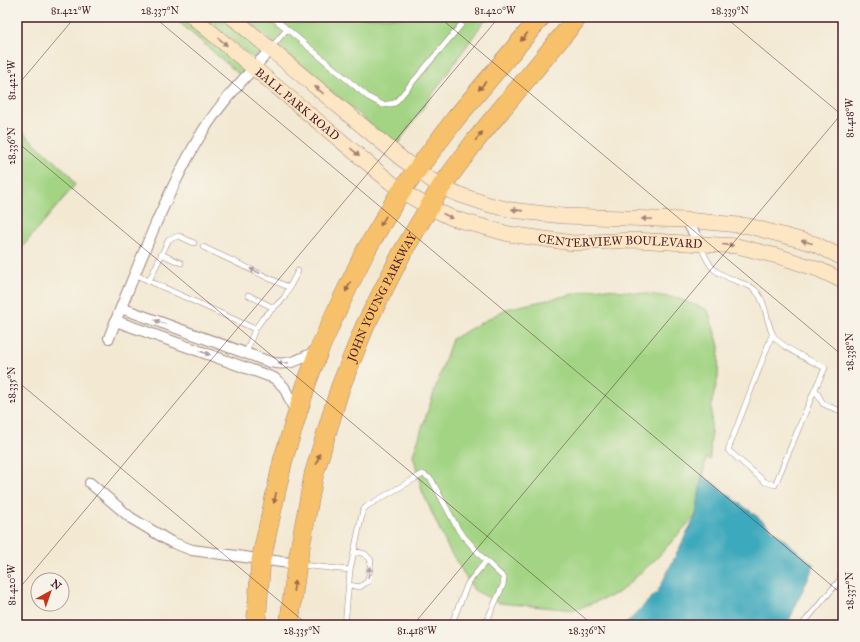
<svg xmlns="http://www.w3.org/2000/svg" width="860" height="642" viewBox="0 0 860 642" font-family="'IM FELL Great Primer',serif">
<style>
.green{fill:#a2d483;stroke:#767a57}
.water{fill:#3da9bc;stroke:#446474}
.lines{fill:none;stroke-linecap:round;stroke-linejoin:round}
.lane-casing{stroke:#9e847f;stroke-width:6}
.street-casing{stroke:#9e847f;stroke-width:12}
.secondary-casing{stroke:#9e847f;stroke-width:16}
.highway-casing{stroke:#9e847f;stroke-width:20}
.lane{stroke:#fff;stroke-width:5}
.street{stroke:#fff;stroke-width:10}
.secondary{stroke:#fce6c4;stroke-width:15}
.highway{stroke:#f7c06b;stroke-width:19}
.oneway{fill:#986748}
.oneway2{fill:#a38278}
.oneway3{fill:#ae9aa0}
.ticks{fill:none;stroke:#4a1f2b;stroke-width:1;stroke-opacity:0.45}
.labels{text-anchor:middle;stroke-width:3.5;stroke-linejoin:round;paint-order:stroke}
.street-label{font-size:12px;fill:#4a1f2b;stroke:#f7f3e8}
.neatline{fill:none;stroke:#4a1f2b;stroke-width:1.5}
.ticks-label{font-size:10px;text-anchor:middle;fill:#4a1f2b}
</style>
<rect width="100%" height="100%" fill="#f7f3e8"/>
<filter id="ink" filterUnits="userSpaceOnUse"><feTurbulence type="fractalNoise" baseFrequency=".025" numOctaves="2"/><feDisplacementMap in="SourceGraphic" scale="8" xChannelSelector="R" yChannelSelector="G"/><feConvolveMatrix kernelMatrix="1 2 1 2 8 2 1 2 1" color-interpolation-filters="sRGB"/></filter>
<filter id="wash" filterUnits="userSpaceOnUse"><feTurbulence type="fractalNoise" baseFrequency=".012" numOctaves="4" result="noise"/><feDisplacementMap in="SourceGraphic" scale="16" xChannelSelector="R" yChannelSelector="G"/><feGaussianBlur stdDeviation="0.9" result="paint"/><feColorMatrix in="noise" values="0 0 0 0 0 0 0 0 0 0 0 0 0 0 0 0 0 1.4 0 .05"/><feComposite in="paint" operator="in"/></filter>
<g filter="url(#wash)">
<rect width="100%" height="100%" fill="#f3e9d3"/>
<path class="green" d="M173 17H183L245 69 240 75Z
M203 17H223L262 50 254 59Z
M243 17H487L396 146Z
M17 127 69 174 75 185 17 253Z
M601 288 677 298 708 310 719 346 718 378 712 401 710 460 706 457 696 515 655 560 618 593 575 610 499 603 474 590 448 548 422 491 413 455 452 339 506 309Z"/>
<path class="water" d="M702 475 759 518 814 565 787 625H625L658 591 696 515Z"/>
</g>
<g filter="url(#ink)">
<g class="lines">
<g class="lane-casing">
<path id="lane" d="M287 29 368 97 383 105 395 103 461 25
M271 48 287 29 272 17
M17 181V185
M701 246C710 270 715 273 739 282 745 284 751 286 755 290 766 301 766 320 772 333 777 346 812 361 825 368L815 389 823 404 843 412
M203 247 290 288
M161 254 181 263
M134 274 255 329
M149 281 169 239 179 236 194 243
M248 295 274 308
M772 335 728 450 765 482 775 485 815 389
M246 353 255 329 263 318 284 298 298 271
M300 565 350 570
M349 585 360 587 368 581 371 560 365 554 354 551
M345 625 350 570 363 510 367 506 423 474 431 479 459 531 483 558 504 578 503 585 485 625
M451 625 468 583 486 561
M802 625 839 581 843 567"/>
</g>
<g class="street-casing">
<path id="street" d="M686 220 700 243
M121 308 270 362C290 367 301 358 319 350
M116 321 274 378 284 387 296 413
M109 338C124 299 140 261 156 223 170 192 185 160 203 131 222 101 247 75 271 49
M90 483 131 518 171 542 192 550 297 564"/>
</g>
<g class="secondary-casing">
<g id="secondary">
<path id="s1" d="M193 17 401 191 429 207 452 218 509 234 573 243 634 240 737 246 781 257 820 270 843 281"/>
<path d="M232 17 402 159 441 187 463 196 490 205 511 210 563 216 686 220 749 226 815 244 843 258"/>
</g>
</g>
<g class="highway-casing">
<g id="highway">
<path d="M256 625 261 560 283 460 307 382 319 350 336 312 365 252 401 191 456 118 541 17"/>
<path id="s2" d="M289 625 297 564 314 474 340 388 365 326 402 253 441 187 476 140 578 17"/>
</g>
</g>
<use href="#lane" class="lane"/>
<use href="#street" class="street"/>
<use href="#secondary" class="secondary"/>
<use href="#highway" class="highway"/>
</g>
<defs><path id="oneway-solid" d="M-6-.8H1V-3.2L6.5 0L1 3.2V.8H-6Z"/></defs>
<g class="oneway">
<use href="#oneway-solid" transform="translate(524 37) rotate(130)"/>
<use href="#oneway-solid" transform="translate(482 86) rotate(130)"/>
<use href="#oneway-solid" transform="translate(479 136) rotate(-51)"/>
<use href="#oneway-solid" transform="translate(383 221) rotate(121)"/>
<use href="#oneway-solid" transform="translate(348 287) rotate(116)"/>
<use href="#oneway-solid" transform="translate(318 459) rotate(-73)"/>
<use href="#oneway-solid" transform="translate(275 498) rotate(102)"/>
<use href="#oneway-solid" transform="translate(294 586) rotate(-83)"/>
</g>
<g class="oneway2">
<use href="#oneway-solid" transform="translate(223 42) rotate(40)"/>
<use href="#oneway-solid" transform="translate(319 90) rotate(-140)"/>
<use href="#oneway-solid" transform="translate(355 152) rotate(40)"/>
<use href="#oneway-solid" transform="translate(517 210) rotate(-172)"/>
<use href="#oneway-solid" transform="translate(448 216) rotate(24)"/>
<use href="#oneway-solid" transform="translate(647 219) rotate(-178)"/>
<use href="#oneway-solid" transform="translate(807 242) rotate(-165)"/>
<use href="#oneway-solid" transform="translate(728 245) rotate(5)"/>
</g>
<g class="oneway3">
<use href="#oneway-solid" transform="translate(255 271) rotate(-155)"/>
<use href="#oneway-solid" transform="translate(160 322) rotate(-160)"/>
<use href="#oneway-solid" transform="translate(205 353) rotate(20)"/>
<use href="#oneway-solid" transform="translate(283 363) rotate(178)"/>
<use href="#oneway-solid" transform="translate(369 572) rotate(-82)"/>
</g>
</g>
<path class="ticks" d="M154 17 843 595M439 17 843 356M725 17 843 116M17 86 75 17M17 142 593 625M17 381 308 625M17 591 499 17M17 621 22 625M413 625 843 112M836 625 843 617"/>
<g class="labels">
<g class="street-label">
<text dy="4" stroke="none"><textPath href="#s1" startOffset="136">BALL PARK ROAD</textPath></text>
<text dy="4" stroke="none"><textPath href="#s1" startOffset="500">CENTERVIEW BOULEVARD</textPath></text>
<text dy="4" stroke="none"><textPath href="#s2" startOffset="343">JOHN YOUNG PARKWAY</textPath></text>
</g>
</g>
<rect width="860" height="642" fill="none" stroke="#f7f3e8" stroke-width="44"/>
<g transform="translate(50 592) rotate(40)"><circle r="19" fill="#f7f3e8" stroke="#b29e9c"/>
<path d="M0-3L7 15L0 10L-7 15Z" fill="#c8321e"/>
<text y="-6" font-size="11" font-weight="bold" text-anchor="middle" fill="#4a1f2b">N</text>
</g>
<rect x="22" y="22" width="816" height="598" class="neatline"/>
<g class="ticks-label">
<text x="71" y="14">81.422°W</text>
<text x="160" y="14">28.337°N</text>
<text x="495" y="14">81.420°W</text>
<text x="730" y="14">28.339°N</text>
<text transform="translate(11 80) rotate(-90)" y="4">81.422°W</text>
<text transform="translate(849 118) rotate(-90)" y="4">81.418°W</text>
<text transform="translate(11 146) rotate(-90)" y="4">28.336°N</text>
<text transform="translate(849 352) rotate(-90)" y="4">28.338°N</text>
<text transform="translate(11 385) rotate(-90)" y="4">28.335°N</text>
<text transform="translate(11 585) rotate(-90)" y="4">81.420°W</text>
<text transform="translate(849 591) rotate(-90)" y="4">28.337°N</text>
<text x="302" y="634">28.335°N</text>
<text x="417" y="634">81.418°W</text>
<text x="587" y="634">28.336°N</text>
</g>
</svg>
